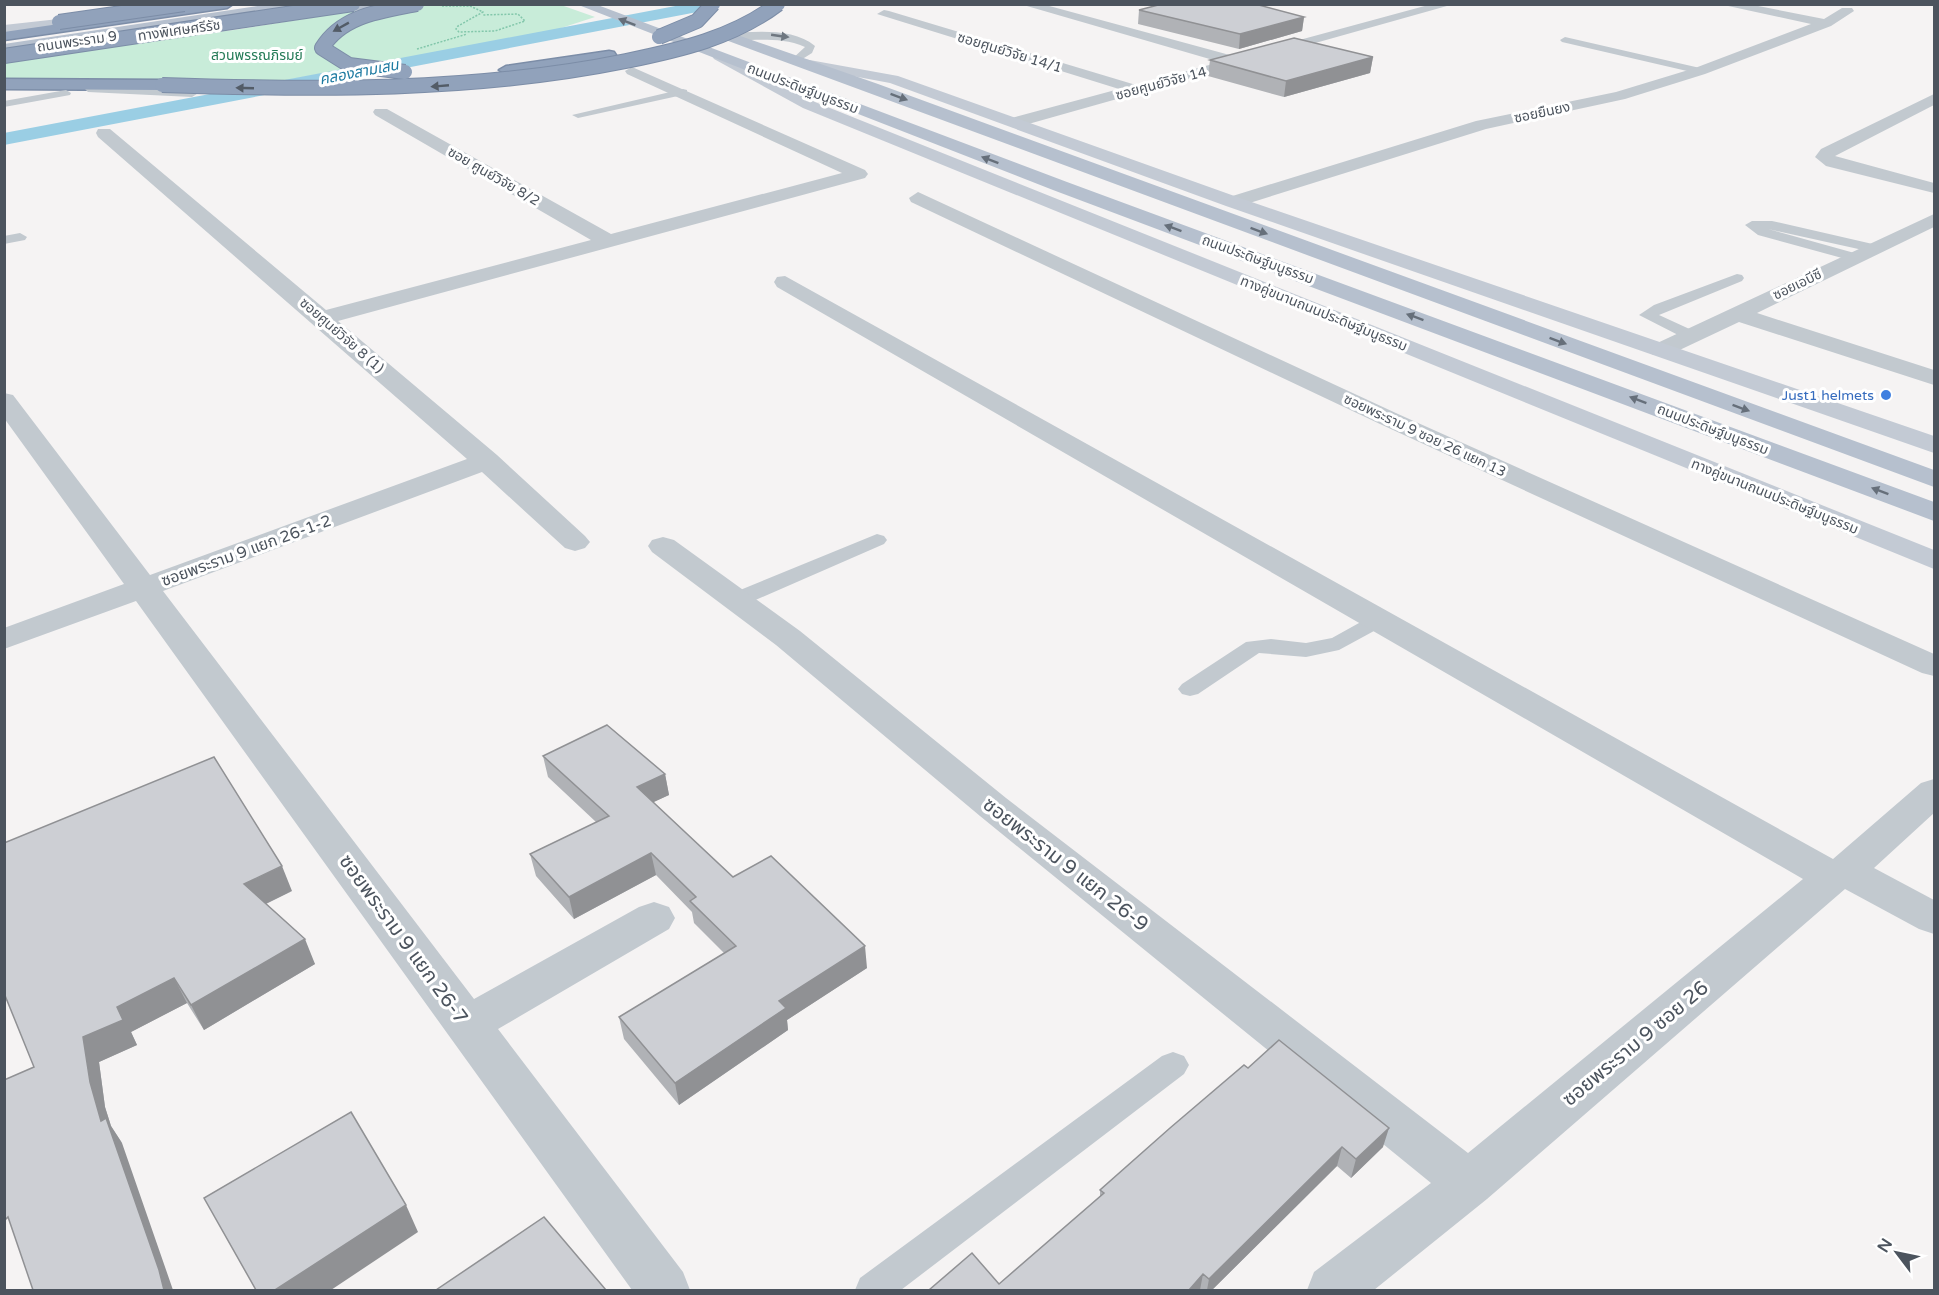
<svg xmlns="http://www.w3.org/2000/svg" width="1939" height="1295" viewBox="0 0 1939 1295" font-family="'Varela Round','Noto Sans Thai',sans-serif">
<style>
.green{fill:#c8ecd9}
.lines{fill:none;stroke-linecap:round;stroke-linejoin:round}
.canal{fill:#9acee4;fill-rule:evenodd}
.highway-casing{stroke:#7c8da7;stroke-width:3}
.path{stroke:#83c7ab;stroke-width:1.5;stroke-dasharray:2 1.5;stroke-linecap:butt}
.lane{fill:#c2c9cf;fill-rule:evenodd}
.street{fill:#c2c9cf;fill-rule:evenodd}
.secondary{fill:#c3cad4;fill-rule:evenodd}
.primary{fill:#b6c0ce;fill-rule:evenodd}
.highway{fill:#91a2bb;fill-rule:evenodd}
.highway-bridge-casing{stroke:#7c8da7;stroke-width:16;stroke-linecap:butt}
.highway-bridge{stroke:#91a2bb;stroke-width:14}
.wall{fill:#b0b2b6}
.shaded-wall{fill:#909194}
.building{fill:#cdcfd4;stroke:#909194;stroke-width:1.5}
.oneway{fill:#666f7a}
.oneway2{fill:#535c67}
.oneway3{fill:#6f7780}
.shop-dot{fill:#3f7fe0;stroke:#fff;stroke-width:2}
.labels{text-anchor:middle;stroke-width:6;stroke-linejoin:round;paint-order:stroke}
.far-street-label{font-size:14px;fill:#4c545e;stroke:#fff}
.far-park-label{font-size:14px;fill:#237a56;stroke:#fff}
.far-shop-label{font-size:14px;fill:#366cbe;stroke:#fff;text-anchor:end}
.far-water-label{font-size:15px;font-style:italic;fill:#1d7aa1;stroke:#fff}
.street-label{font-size:16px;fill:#4c545e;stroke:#fff}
.near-street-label{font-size:20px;fill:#4c545e;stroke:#fff}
</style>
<rect width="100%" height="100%" fill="#f5f3f3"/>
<path class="green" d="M392 5H561L595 17 555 30 260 85 5 82 4 57 234 30Z"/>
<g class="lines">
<path class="canal" d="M686 4H720L713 9 4 145V133Z"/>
<g class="highway-casing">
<path id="highway" d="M196 4H233L227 8 4 40V32Z
M609 51 614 52 616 55 614 58 506 74 499 70 506 66Z
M4 79 162 80 170 85 162 90 4 89Z"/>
</g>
<path class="path" d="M442 6H470L483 12 458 26 456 29 459 32 495 31 525 21 518 14 482 15
M417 49 467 34"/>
<path class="lane" d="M727 33C754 32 793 27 815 46L812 53 796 63 791 60 805 47C777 35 752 43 724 38V34Z
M1565 37 1700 68 1705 71 1700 74 1562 42 1560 40Z
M683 89 687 90V94L578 118 572 115Z
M66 90 71 93 70 95 4 107V101Z
M1752 221H1772L1877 245 1879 248 1872 252 1768 229 1858 254V260L1853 261 1758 235 1745 225Z
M20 233 27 237 25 240 4 244V236Z
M1737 274 1742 275 1744 278 1742 281 1659 315 1696 332 1698 335 1696 338H1684L1639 315 1654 305Z
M877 534 884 536 887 540 884 544 744 605H728L725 600 728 595Z
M1377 613 1385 615 1388 620 1385 625 1339 650 1306 657 1259 653 1198 694 1190 696 1182 694 1178 689 1182 684 1246 642 1271 639 1306 643 1332 638Z
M1173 1052 1184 1056 1189 1065 1184 1074 901 1290H855L860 1278 1162 1056Z"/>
<path class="street" d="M1020 4H1042L1237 57 1432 4H1454L1014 128 1006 123 1008 119 1119 89 877 14 884 10 889 11 1136 85 1220 62Z
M1719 4H1748L1824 19 1842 8H1852L1854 11 1831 26 1705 74 1625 99 1486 129 1240 206 1233 208 1223 202 1226 198 1476 121 1616 92 1695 68 1811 24Z
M632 67 865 170 868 174 865 178 338 321 497 455 585 536 590 542 585 548 575 551 565 548 482 472 163 591 474 999 639 907 654 902 669 907 675 918 669 929 498 1029 683 1272 690 1290H632L136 601 4 649V628L124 584 4 418V393L13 395 150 575 467 459 98 137 96 133 98 129H110L326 310 591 240 375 115 373 112 375 109H387L611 234 842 173 627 74 625 71Z
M93 84 192 87 200 92 192 97 88 92 85 89Z
M1934 94V105L1835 156 1934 183V193L1826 166 1815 157 1821 149Z
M918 192 1398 414 1934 654V676L1922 673 1380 424 911 202 909 198Z
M1934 214V227L1757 313 1934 370V385L1739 322 1669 355H1653L1649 350 1653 345Z
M785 276 1833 859 1921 783 1934 779V813L1874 868 1934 900V934L1919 929 1845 889 1487 1199 1374 1290H1307L1314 1272 1431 1183 980 816 776 645 652 552 648 546 652 540 663 537 674 540 800 631 1006 798 1468 1153 1803 879 777 287 774 282 777 277Z"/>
<path class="secondary" d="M95 15 100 16V22L4 33V25Z
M719 52 815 102 1934 550V569L803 108 714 59 712 56 714 53Z
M804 59 898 76 1240 198 1934 436V453L1226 206 890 83 799 66 797 63Z"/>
<path class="primary" d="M271 4H307L301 8 4 52V44Z
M345 4H379L373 8 315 17 308 13 315 9Z
M576 4H595L1067 182 1934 502V521L1053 190Z
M720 29 878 84 1934 470V487L715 36V30Z"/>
<use href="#highway" class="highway"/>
<g class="highway-bridge-casing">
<path id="highway-bridge" d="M59 22 184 4
M659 37 697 21 713 4
M4 56 353 4
M405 72 349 65 322 48C342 15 382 11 417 4
M162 85C317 90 473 92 626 61 680 50 733 38 778 4"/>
</g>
<use href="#highway-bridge" class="highway-bridge"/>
</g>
<path class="wall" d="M1139 10 1304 17 1302 31 1239 49 1138 24Z
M1373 57 1370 73 1284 97 1208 76 1210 60Z
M543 756 665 774 669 795 653 802 733 877 867 968 787 1020 788 1030 679 1105 624 1039 619 1017 724 953 694 923 692 912 656 875 574 919 536 876 530 854 596 822 548 777Z
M292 891 266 904 315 964 204 1030 187 1003 131 1032 137 1045 99 1062 105 1107 111 1126 122 1143 34 1067 4 993Z
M1248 1068 1383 1147 1351 1178 1337 1166 1212 1290H929L999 1284 1100 1197V1190Z"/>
<path class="shaded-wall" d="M1304 17 1302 31 1239 49 1240 34Z
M1373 57 1370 73 1284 97 1286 81Z
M665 774 669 795 641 808 637 787Z
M651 853 656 875 574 919 569 897Z
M282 866 292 891 255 909 244 884Z
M305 939 315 964 204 1030 191 1005Z
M865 946 867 968 787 1020 788 1030 679 1105 675 1083 779 1001Z
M174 978 187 1003 131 1032 137 1045 99 1062 105 1107 111 1126 122 1143 173 1290H164L101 1121 90 1082 83 1037 117 1007Z
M1389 1128 1383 1147 1351 1178 1356 1159Z
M1342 1147 1337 1166 1212 1290H1207L1209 1279Z
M406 1205 418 1232 331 1290H275Z
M1203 1274 1200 1290H1189Z"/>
<path class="building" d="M1162 4H1255L1304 17 1240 34 1139 10Z
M1294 38 1373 57 1286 81 1210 60Z
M607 725 665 774 637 787 733 877 771 856 865 946 779 1001 786 1008 675 1083 619 1017 736 946 690 901 696 897 651 853 569 897 530 854 609 816 543 756Z
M214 757 282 866 244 884 305 939 191 1005 174 978 117 1007 123 1020 83 1037 90 1082 101 1121 106 1118 159 1270 164 1290H33L8 1217 6 1219 4 1215V1080L34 1067 4 993V843Z
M1279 1040 1389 1128 1356 1159 1342 1147 1209 1279 1203 1274 1189 1290H929L972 1253 999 1284 1104 1193 1100 1190 1170 1128 1244 1065 1248 1068Z
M351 1112 406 1205 275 1290H256L204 1198Z
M544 1217 606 1290H436Z"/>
<defs><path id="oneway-solid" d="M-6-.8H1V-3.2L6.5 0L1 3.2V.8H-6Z" transform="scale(1.5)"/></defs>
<g class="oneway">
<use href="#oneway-solid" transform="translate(627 22) rotate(-159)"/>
<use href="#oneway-solid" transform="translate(899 97) rotate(20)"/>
<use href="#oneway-solid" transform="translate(990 160) rotate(-159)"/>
<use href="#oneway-solid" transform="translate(1173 228) rotate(-160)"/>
<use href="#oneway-solid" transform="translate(1259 231) rotate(20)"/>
<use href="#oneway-solid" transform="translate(1415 317) rotate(-160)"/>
<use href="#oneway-solid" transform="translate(1558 341) rotate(20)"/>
<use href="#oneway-solid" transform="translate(1638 400) rotate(-159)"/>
<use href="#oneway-solid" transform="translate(1741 408) rotate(20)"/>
<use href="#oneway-solid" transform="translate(1880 491) rotate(-159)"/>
</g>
<g class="oneway2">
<use href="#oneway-solid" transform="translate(341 27) rotate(151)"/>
<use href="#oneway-solid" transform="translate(440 86) rotate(175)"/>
<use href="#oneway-solid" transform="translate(245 88) rotate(-178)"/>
</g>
<use class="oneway3" href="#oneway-solid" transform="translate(780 36) rotate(8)"/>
<circle class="shop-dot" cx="1886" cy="395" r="6"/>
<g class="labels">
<g class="far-street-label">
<text transform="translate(179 30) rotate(-8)" y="5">ทางพิเศษศรีรัช</text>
<text transform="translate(77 41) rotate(-8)" y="5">ถนนพระราม 9</text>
<text transform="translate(1010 52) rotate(17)" y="5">ซอยศูนย์วิจัย 14/1</text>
<text transform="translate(1161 83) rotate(-15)" y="5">ซอยศูนย์วิจัย 14</text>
<text transform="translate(803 88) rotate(21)" y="5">ถนนประดิษฐ์มนูธรรม</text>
<text transform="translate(1542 112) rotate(-12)" y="5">ซอยยืนยง</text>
<text transform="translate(494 176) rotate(30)" y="5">ซอย ศูนย์วิจัย 8/2</text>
<text transform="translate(1258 259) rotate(20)" y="5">ถนนประดิษฐ์มนูธรรม</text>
<text transform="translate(1797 284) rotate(-26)" y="5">ซอยเอบีซี</text>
<text transform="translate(1324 313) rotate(22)" y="5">ทางคู่ขนานถนนประดิษฐ์มนูธรรม</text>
<text transform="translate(342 335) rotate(41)" y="5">ซอยศูนย์วิจัย 8 (1)</text>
<text transform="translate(1713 429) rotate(21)" y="5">ถนนประดิษฐ์มนูธรรม</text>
<text transform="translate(1425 435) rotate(25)" y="5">ซอยพระราม 9 ซอย 26 แยก 13</text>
<text transform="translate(1775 496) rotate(22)" y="5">ทางคู่ขนานถนนประดิษฐ์มนูธรรม</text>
</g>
<g class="far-park-label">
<text x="257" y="60">สวนพรรณภิรมย์</text>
</g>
<g class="far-shop-label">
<text x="1874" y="400">Just1 helmets</text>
</g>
<g class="far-water-label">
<text transform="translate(359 72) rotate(-11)" y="5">คลองสามเสน</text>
</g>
<g class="street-label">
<text transform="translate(246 550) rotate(-20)" y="6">ซอยพระราม 9 แยก 26-1-2</text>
</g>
<g class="near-street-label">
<text transform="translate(1066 864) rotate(38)" y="7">ซอยพระราม 9 แยก 26-9</text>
<text transform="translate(404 939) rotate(54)" y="7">ซอยพระราม 9 แยก 26-7</text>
<text transform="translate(1635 1043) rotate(-40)" y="7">ซอยพระราม 9 ซอย 26</text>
</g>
</g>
<rect width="1939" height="1295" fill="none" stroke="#4c545e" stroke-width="12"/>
<g transform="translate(1897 1253) rotate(302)" stroke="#ffffff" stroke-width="4.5" paint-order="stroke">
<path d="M0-4.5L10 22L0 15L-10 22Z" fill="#4c545e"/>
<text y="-9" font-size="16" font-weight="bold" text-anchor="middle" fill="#4c545e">N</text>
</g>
</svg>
